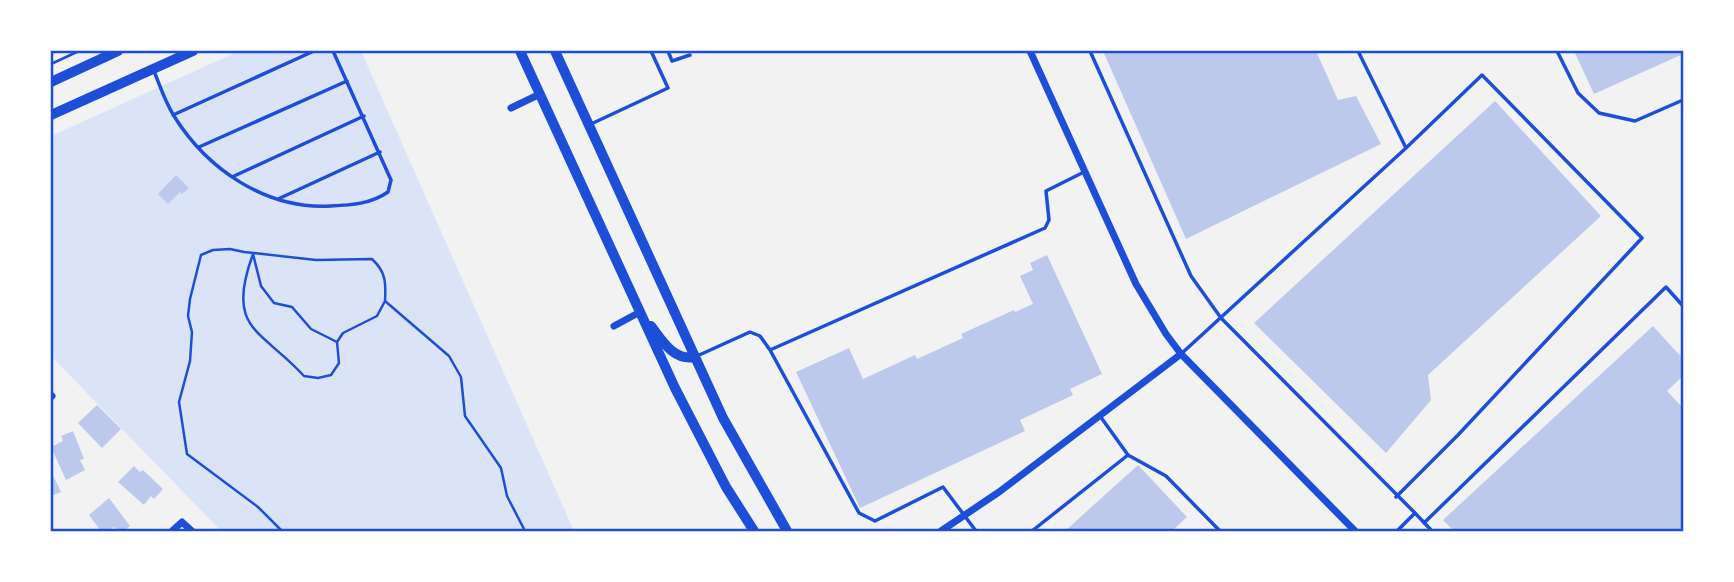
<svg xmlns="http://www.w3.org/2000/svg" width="1734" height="582" viewBox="0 0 1734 582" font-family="'Exo 2',sans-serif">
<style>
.green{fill:#dbe4f7}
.building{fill:#bdc9ec}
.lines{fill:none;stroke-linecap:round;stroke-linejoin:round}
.path{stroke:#1d4ed8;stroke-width:2.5}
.service{stroke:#1d4ed8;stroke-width:3.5}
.minor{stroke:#1d4ed8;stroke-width:7}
.secondary{stroke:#1d4ed8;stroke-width:10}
.neatline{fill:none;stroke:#1d4ed8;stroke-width:2.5}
</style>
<rect width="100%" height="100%" fill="#f2f2f2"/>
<path class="green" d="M239 51H361L574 531H221L51 356V136Z"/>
<path class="building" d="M1103 51H1316L1338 100 1356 96 1381 144 1186 239Z
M1574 51H1683V54L1594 94Z
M1495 101 1601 216 1428 375 1431 400 1386 453 1254 323Z
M176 175 189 188 182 194 180 192 168 204 158 194Z
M1047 255 1102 374 1070 389 1073 395 1020 420 1025 431 860 508 796 372 849 348 863 379 915 355 917 359 963 338 961 334 1014 310 1015 312 1033 304 1020 276 1033 270 1030 263Z
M1653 326 1683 359V376L1667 391 1683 408V531H1454L1443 520Z
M97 405 121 429 102 448 78 423Z
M73 431 84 459 80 460 85 470 66 480 51 447 63 441 61 436Z
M1138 465 1187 517 1172 531H1065Z
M134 466 140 472 143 470 163 489 154 499 151 496 144 505 118 482Z
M51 471 61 492 51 496Z
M109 498 130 526 124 531H117L114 527 108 531H101L89 515Z"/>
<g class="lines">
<path class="path" d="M51 64 79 51
M337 342 311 329 292 307 274 303 261 286 253 254C225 330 261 329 304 376L318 378 331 375 339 363 337 342 343 333 377 316 385 301
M282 531 258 507 187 454 179 402 190 361 192 332 188 316 190 299 201 255 213 250 230 249 244 252 316 260 372 259C386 272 386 283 385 301L449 356 461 377 465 416 501 468 507 496 525 531"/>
<path class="service" d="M668 51 672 61 690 55
M1090 51 1191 276 1221 318 1415 513 1397 531
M1358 51 1406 148 1482 75 1642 238 1458 435 1396 497
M1557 51 1578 93 1599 113 1635 121 1683 100
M154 71C160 86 165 102 174 116 207 169 266 210 331 206 351 205 371 204 388 192L391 180 333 51
M173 115 314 51
M591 124 668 88 651 51
M199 147 347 81
M232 177 364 116
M278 199 380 152
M1181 354 1406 148
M697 356 750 332 760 336 770 350
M1100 416 1128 455 1166 476 1220 531
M1415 513 1432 531
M1424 523 1666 287 1683 306
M976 531 943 487 875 521 859 513 770 350 1045 228 1049 220 1046 191 1084 172
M1032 531 1128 455"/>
<path class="minor" d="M1030 51 1136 284 1166 334 1181 354 1355 531
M511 108 540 94
M614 326 640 312
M51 397 52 396
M172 531 182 522 192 531
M941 531 999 492 1181 354"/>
<path class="secondary" d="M520 51 675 388 726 487 754 531
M555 51 723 418 787 531
M51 82 118 51
M51 115 193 51
M651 326C663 342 674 361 695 357"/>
</g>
<rect width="1734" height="582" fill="none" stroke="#ffffff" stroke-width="105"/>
<rect x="52" y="52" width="1630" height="478" class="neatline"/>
</svg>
